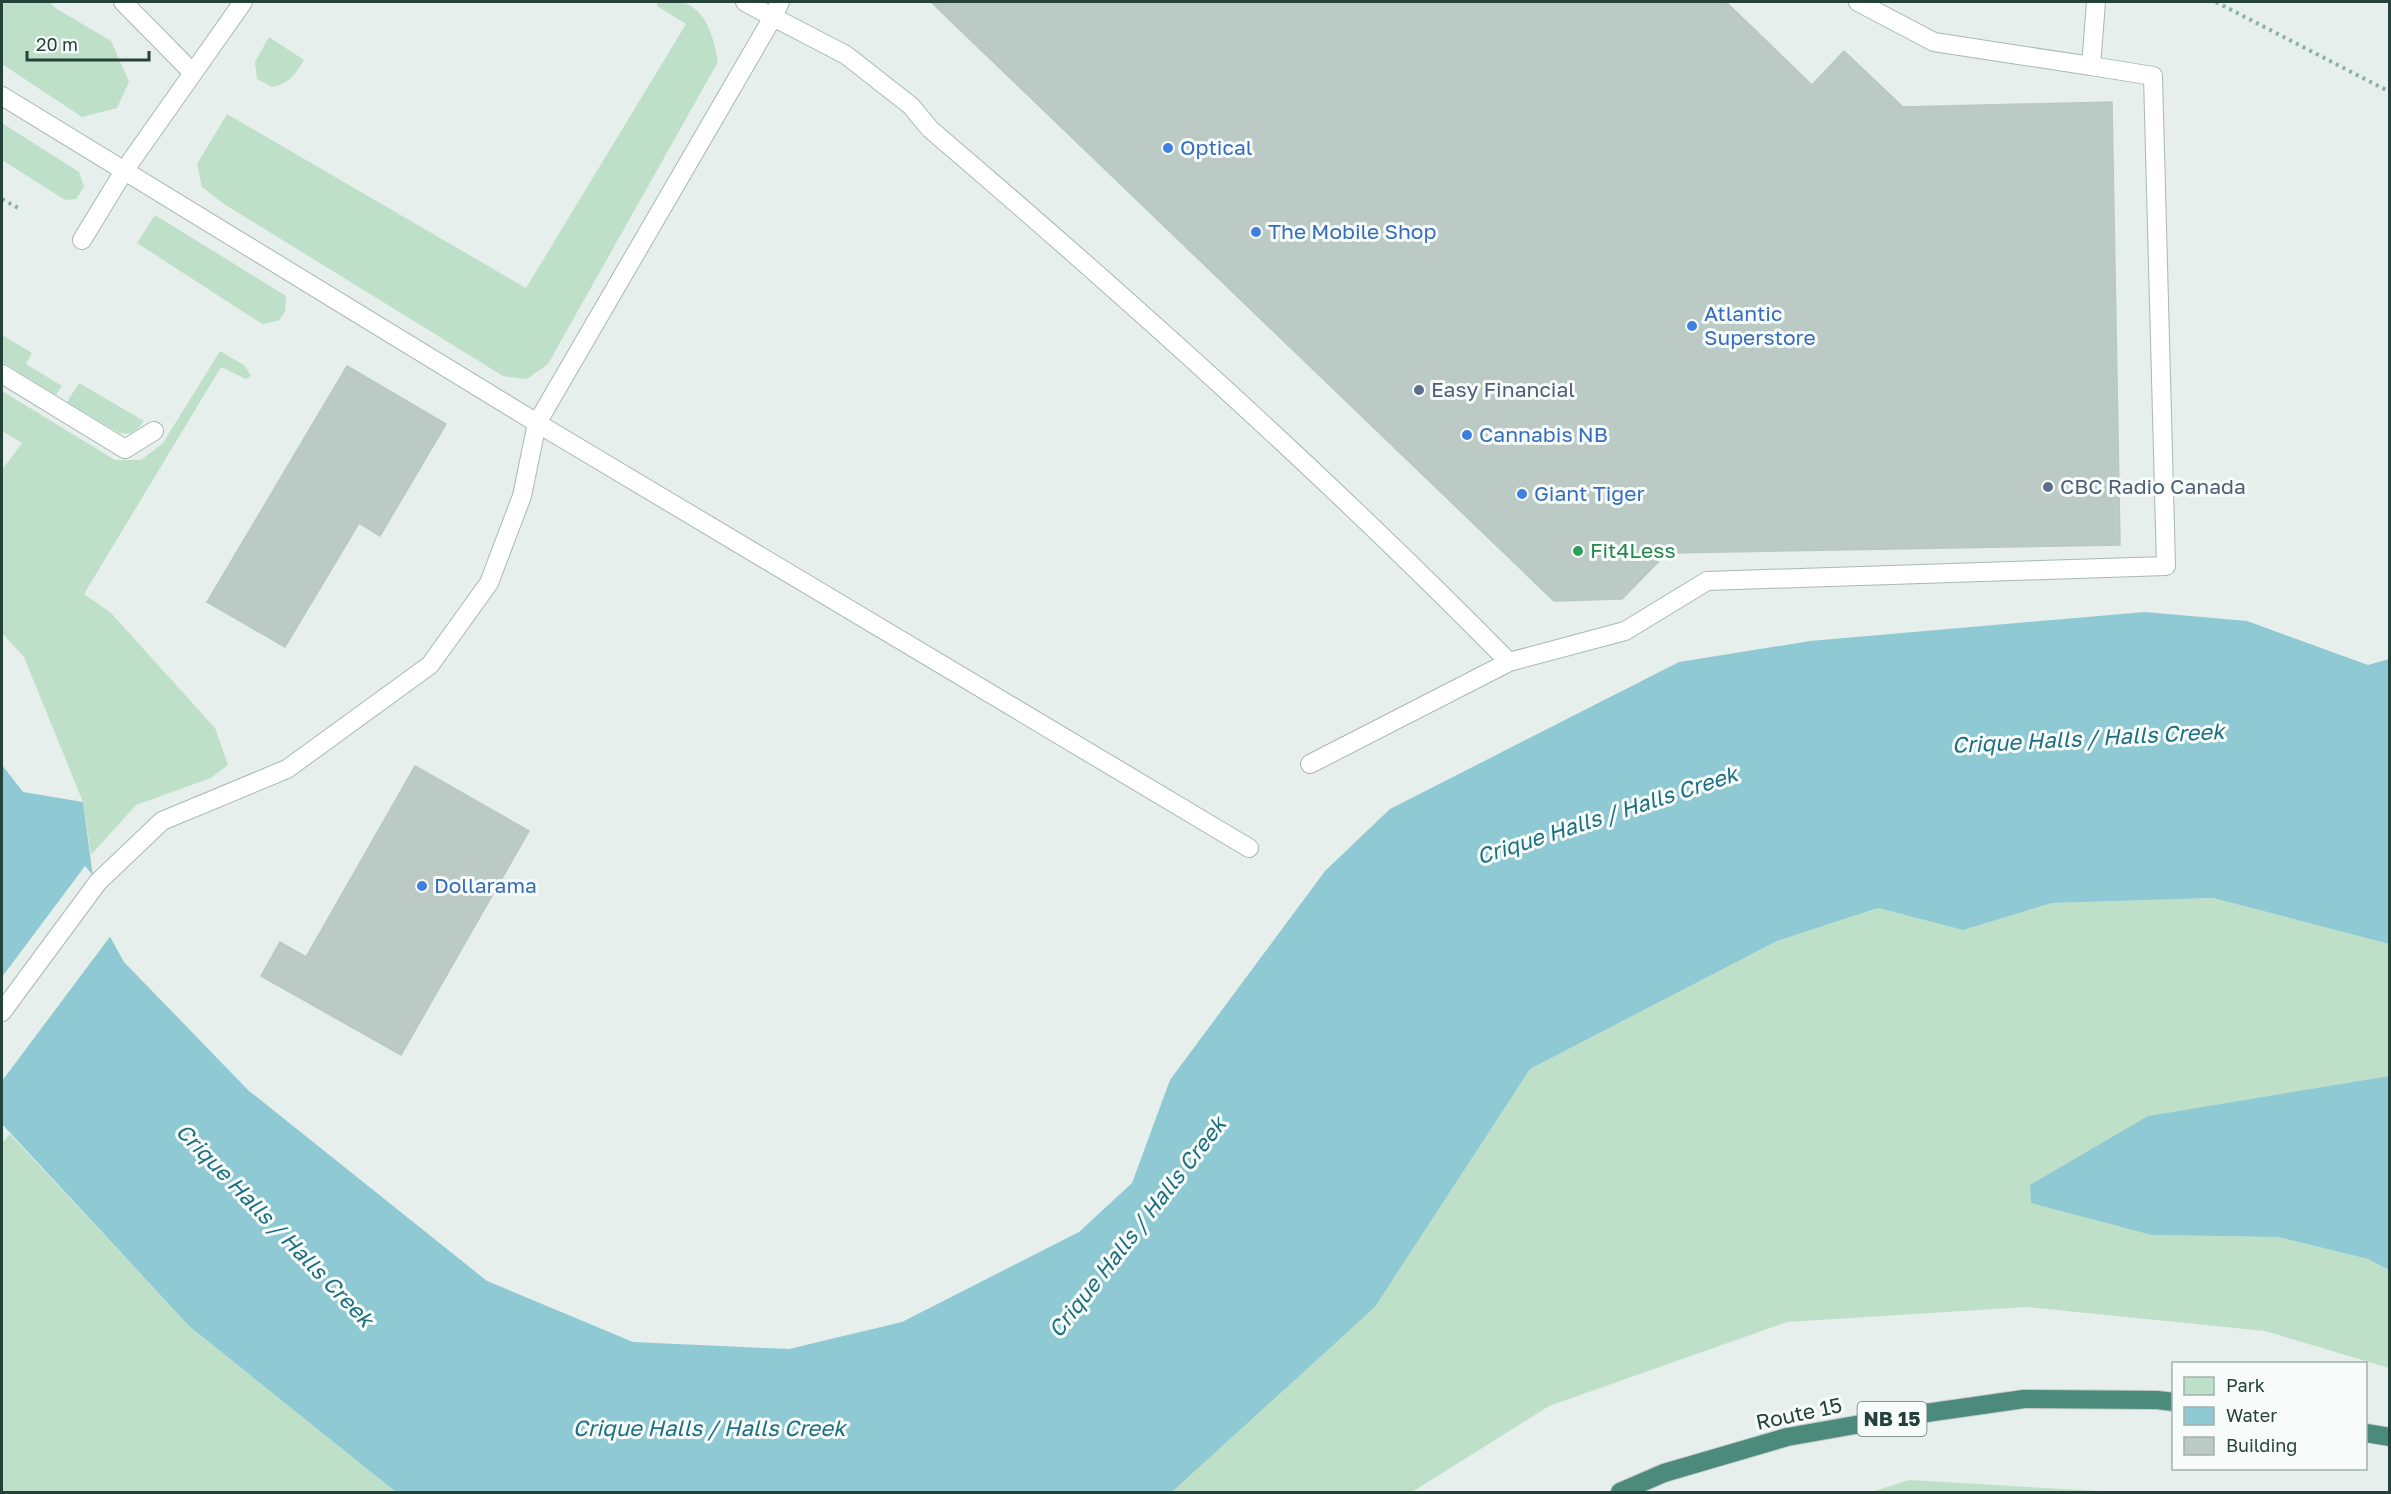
<svg xmlns="http://www.w3.org/2000/svg" width="2391" height="1494" viewBox="0 0 2391 1494" font-family="'Golos Text',sans-serif">
<style>
.green{fill:#bfe0c8}
.water{fill:#8ec9d4}
.pier{fill:#e6efeb}
.building{fill:#bbcac4;stroke:#b8c9c2;stroke-width:1.5}
.lines{fill:none;stroke-linecap:round;stroke-linejoin:round}
.service-casing{stroke:#a8b8b2;stroke-width:20}
.trunk-casing{stroke:#c2cac8;stroke-width:20}
.path{stroke:#86b3a5;stroke-width:4;stroke-dasharray:3 4.5;stroke-linecap:butt}
.service{stroke:#fff;stroke-width:18}
.trunk{stroke:#4c8a7c;stroke-width:18}
.shop-dot{fill:#3f7fe0;stroke:#f7fbf9;stroke-width:2}
.service-dot{fill:#5c6f8a;stroke:#f7fbf9;stroke-width:2}
.leisure-dot{fill:#2e9e5b;stroke:#f7fbf9;stroke-width:2}
.labels{text-anchor:middle;stroke-width:6;stroke-linejoin:round;paint-order:stroke}
.shield{fill:#f7fbf9;stroke:#637a73;stroke-width:1.5}
.shield-label{font-size:20px;font-weight:bold;fill:#24423a}
.shop-label{font-size:21px;fill:#366cbe;stroke:#f7fbf9;text-anchor:start}
.service-label{font-size:21px;fill:#4e5e75;stroke:#f7fbf9;text-anchor:start}
.leisure-label{font-size:21px;fill:#27864d;stroke:#f7fbf9;text-anchor:start}
.street-label{font-size:21px;fill:#24423a;stroke:#f7fbf9}
.water-label{font-size:22px;font-style:italic;fill:#1c6f80;stroke:#f7fbf9}
</style>
<rect width="100%" height="100%" fill="#e6efeb"/>
<path class="green" d="M2 2H49L57 9 111 41 129 82 117 108 82 117 2 64Z
M657 2C664 1 673 0 681 2 707 8 714 40 718 62L548 364 527 379 503 376 224 204 202 187 197 164 227 114 526 288 686 24 657 6Z
M269 37 304 60C295 75 290 83 272 87L257 79 255 62Z
M2 123 79 172 84 187 76 199 65 200 2 160Z
M155 215 286 296 285 312 278 321 262 324 137 243Z
M2 335 32 353 26 364 62 386 56 395 2 362Z
M220 351 244 365 251 376 246 379 221 367 84 594 111 613 215 728 228 765 211 778 136 805 91 855 83 802 24 657 2 633V470L22 443 2 431V391L115 460H141L163 443Z
M79 383 144 421C137 430 132 436 119 433L67 402Z
M2213 898 2389 944V1076L2148 1116 2152 1235 2278 1237 2368 1259 2389 1270V1368L2265 1331 2026 1307 1787 1322 1549 1406 1412 1492H1172L1375 1307 1530 1069 1777 941 1878 908 1963 930 2052 903Z
M10 1134 189 1326 396 1492H2V1143Z
M1909 1480 2116 1492H1872Z"/>
<path class="water" d="M2145 612 2247 621 2368 665 2389 659V944L2213 898 2052 903 1963 930 1878 908 1777 941 1530 1069 1375 1307 1172 1492H396L189 1326 2 1124V765L23 792 83 802 98 915 124 962 248 1090 487 1281 633 1342 789 1349 902 1322 1079 1232 1132 1183 1170 1080 1325 871 1390 809 1679 662 1810 641Z
M2389 1076V1270L2368 1259 2278 1237 2152 1235 2031 1203 2030 1185 2148 1116Z"/>
<path class="pier" d="M85 866 97 880 101 914 112 934 2 1081V977Z"/>
<path class="building" d="M931 2H1726L1812 85 1844 51 1903 107 2112 102 2120 545 1667 553 1622 599 1554 601Z
M347 366 446 424 380 536 359 523 285 647 207 602Z
M415 766 529 831 401 1055 261 976 280 942 306 957Z"/>
<g class="lines">
<g class="service-casing">
<path id="service" d="M123 2 193 73
M780 2 773 17 846 55 911 106 930 129C1130 300 1325 475 1509 662
M1858 2 1934 42 2091 66
M2 96 537 423 1249 848
M82 240 124 171 243 2
M2 374 125 449 154 431
M1310 764 1509 662 1625 631 1707 581 2166 566 2153 76 2091 66 2096 2
M2 1012 98 882 162 821 287 769 430 665 489 583 522 496 537 423 773 17 745 2"/>
</g>
<g class="trunk-casing">
<path id="trunk" d="M2366 1433 2390 1437
M1620 1492 1664 1473 1787 1437 1912 1415 2024 1399 2157 1400 2174 1402"/>
</g>
<path class="path" d="M2216 2 2390 92
M2 199 18 208"/>
<use href="#service" class="service"/>
<use href="#trunk" class="trunk"/>
</g>
<g class="shop-dot">
<circle cx="1168" cy="148" r="6"/>
<circle cx="1256" cy="232" r="6"/>
<circle cx="1692" cy="326" r="6"/>
<circle cx="1467" cy="435" r="6"/>
<circle cx="1522" cy="494" r="6"/>
<circle cx="422" cy="886" r="6"/>
</g>
<g class="service-dot">
<circle cx="1419" cy="390" r="6"/>
<circle cx="2048" cy="487" r="6"/>
</g>
<circle class="leisure-dot" cx="1578" cy="551" r="6"/>
<g class="labels">
<rect class="shield" x="1857.5" y="1402" width="69" height="34" rx="4.5"/>
<g class="shield-label">
<text x="1892" y="1426">NB 15</text>
</g>
<g class="shop-label">
<text x="1180" y="155">Optical</text>
<text x="1268" y="239">The Mobile Shop</text>
<text x="1704" y="321">Atlantic<tspan x="1704" dy="24">Superstore</tspan></text>
<text x="1479" y="442">Cannabis NB</text>
<text x="1534" y="501">Giant Tiger</text>
<text x="434" y="893">Dollarama</text>
</g>
<g class="service-label">
<text x="1431" y="397">Easy Financial</text>
<text x="2060" y="494">CBC Radio Canada</text>
</g>
<g class="leisure-label">
<text x="1590" y="558">Fit4Less</text>
</g>
<g class="street-label">
<text transform="translate(1799 1414) rotate(-12)" y="7">Route 15</text>
</g>
<g class="water-label">
<text transform="translate(2088 738) rotate(-3)" y="8">Crique Halls / Halls Creek</text>
<text transform="translate(1607 815) rotate(-18)" y="8">Crique Halls / Halls Creek</text>
<text transform="translate(275 1225) rotate(46)" y="8">Crique Halls / Halls Creek</text>
<text transform="translate(1137 1227) rotate(-52)" y="8">Crique Halls / Halls Creek</text>
<text x="709" y="1436">Crique Halls / Halls Creek</text>
</g>
</g>
<rect width="2391" height="1494" fill="none" stroke="#24423a" stroke-width="6"/>
<rect x="2172" y="1362" width="195" height="108" fill="#f7fbf9" stroke="#a3b1ad" stroke-width="1.5"/>
<rect x="2184" y="1377" width="30" height="18" fill="#bfe0c8" stroke="#a3b1ad" stroke-width="1.5"/>
<text x="2226" y="1392" font-size="18" fill="#24423a">Park</text>
<rect x="2184" y="1407" width="30" height="18" fill="#8ec9d4" stroke="#a3b1ad" stroke-width="1.5"/>
<text x="2226" y="1422" font-size="18" fill="#24423a">Water</text>
<rect x="2184" y="1437" width="30" height="18" fill="#bbcac4" stroke="#a3b1ad" stroke-width="1.5"/>
<text x="2226" y="1452" font-size="18" fill="#24423a">Building</text>
<path d="M27 51v9h122v-9" fill="none" stroke="#24423a" stroke-width="3"/>
<text x="36" y="51" font-size="18" fill="#24423a" stroke="#f7fbf9" stroke-width="4.5" paint-order="stroke">20 m</text>
</svg>
